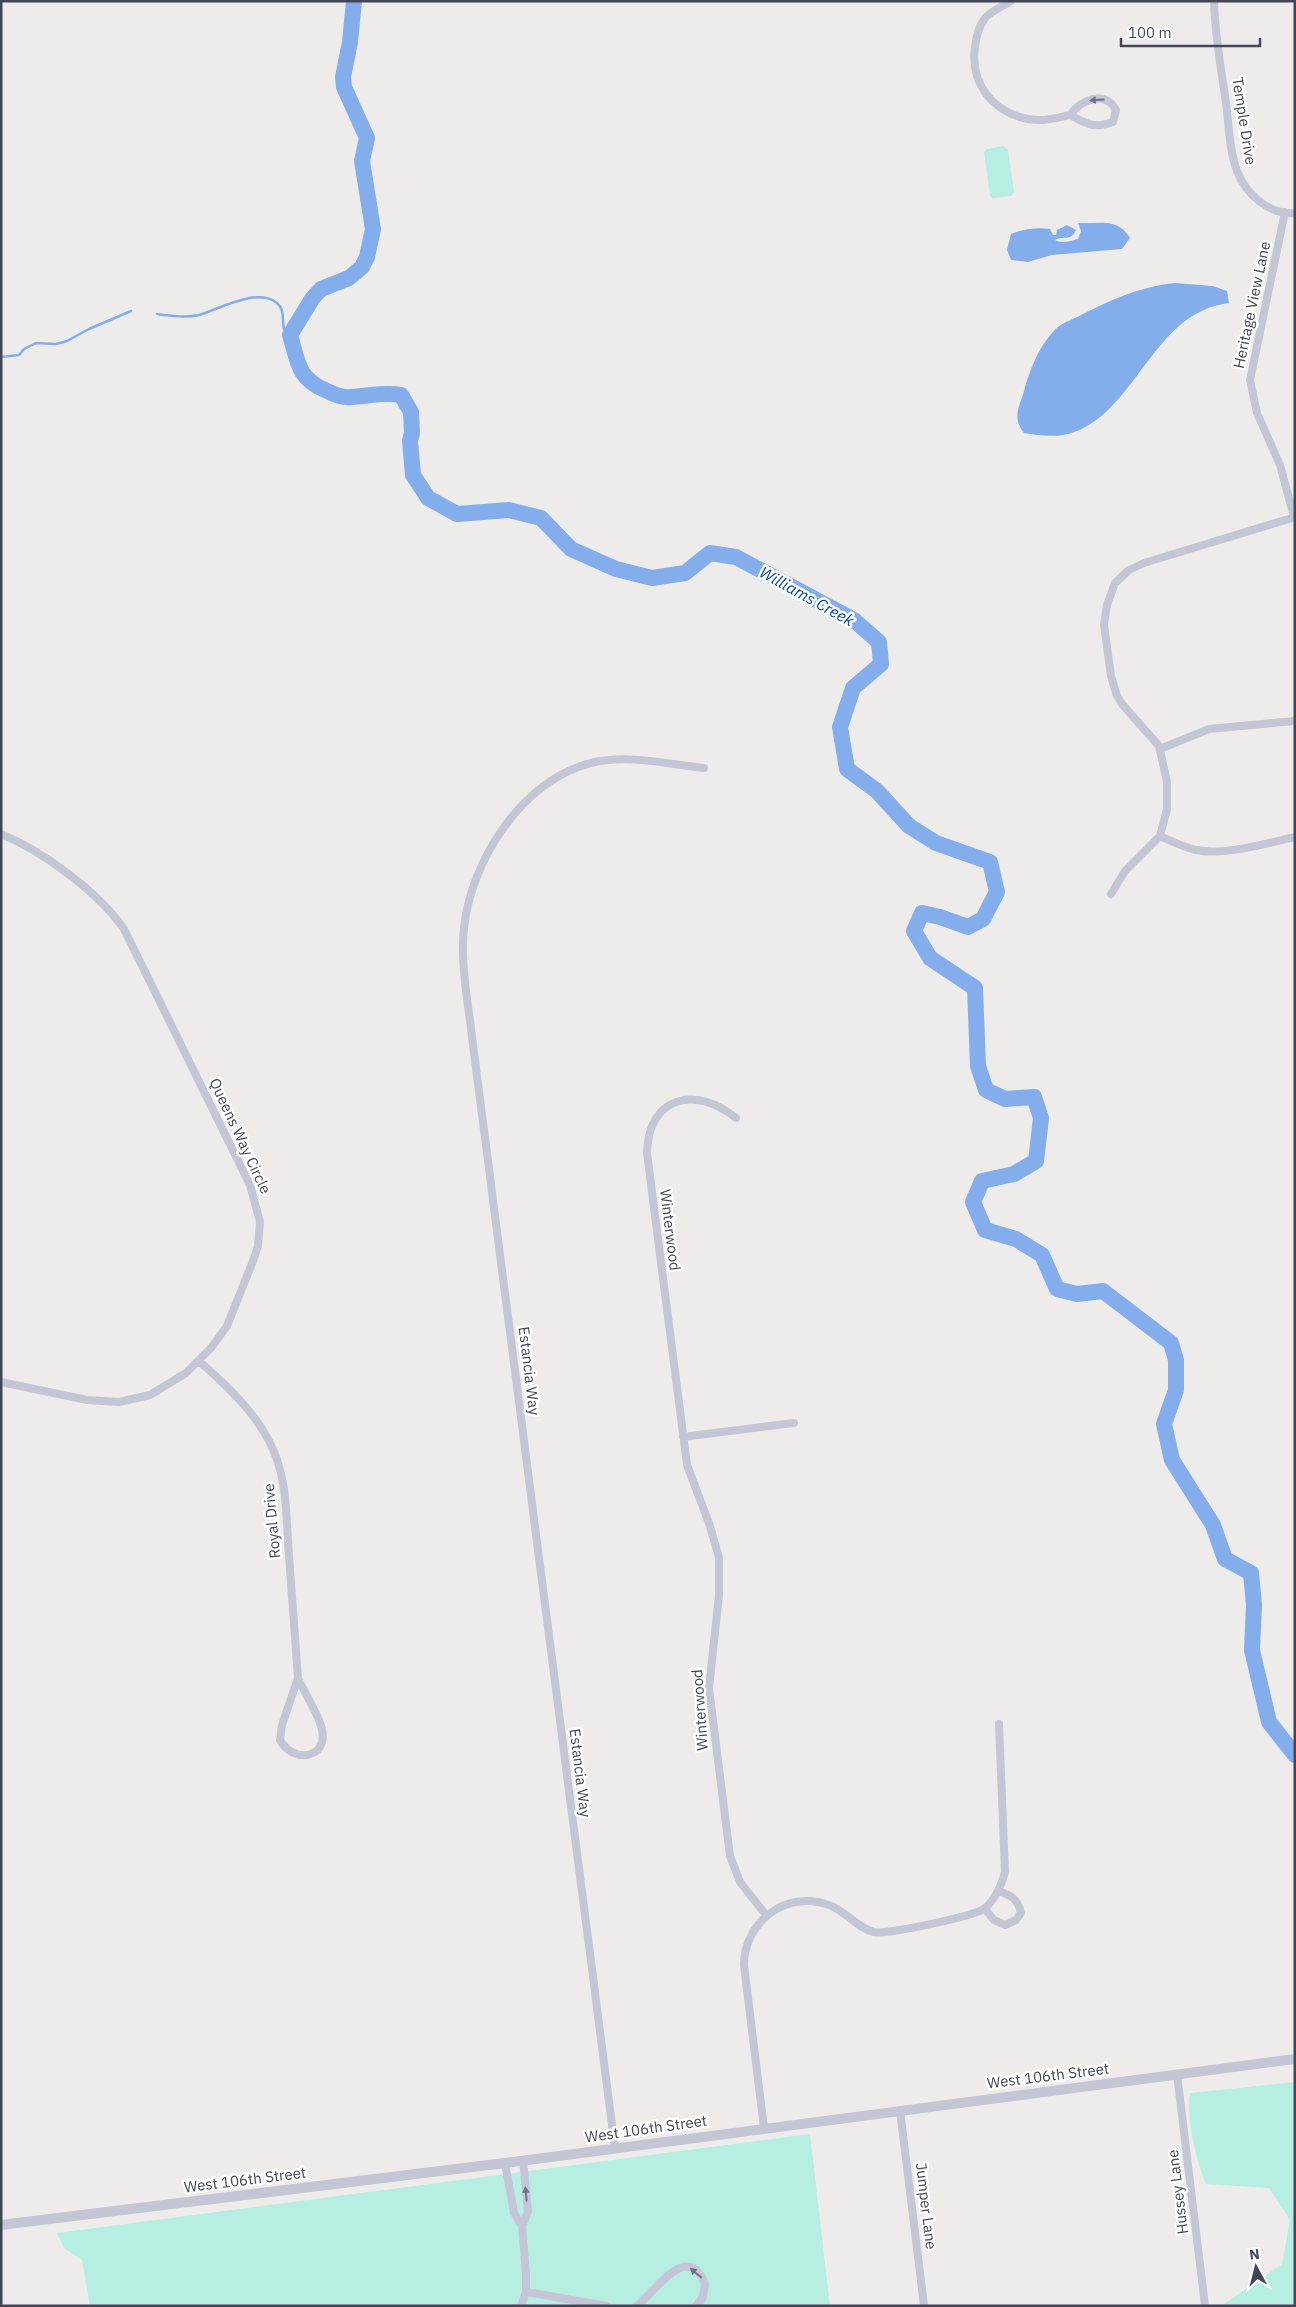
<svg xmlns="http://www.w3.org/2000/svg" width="1296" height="2307" viewBox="0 0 1296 2307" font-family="'IBM Plex Sans',sans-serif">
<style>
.green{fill:#b7eee2}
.water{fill:#84adeb}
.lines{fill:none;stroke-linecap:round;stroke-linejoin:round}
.stream{stroke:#84adeb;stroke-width:2.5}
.river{stroke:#84adeb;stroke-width:16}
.minor{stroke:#c4c6d6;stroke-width:8}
.tertiary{stroke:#c4c6d6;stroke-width:10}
.oneway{fill:#717384}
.labels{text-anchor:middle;stroke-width:5;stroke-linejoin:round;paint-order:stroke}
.street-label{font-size:15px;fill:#444658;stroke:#fff}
.water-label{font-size:16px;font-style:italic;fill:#0b47a4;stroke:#fff}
</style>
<rect width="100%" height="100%" fill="#eeeceb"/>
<path class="green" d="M1004 146 1008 150 1014 192 1011 196 993 198 990 196 984 152 987 149Z
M1295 2082V2306H1221L1282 2264 1290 2220 1269 2188 1206 2184C1196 2160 1186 2118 1190 2093Z
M810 2134 830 2306H90L82 2260 64 2248 57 2233Z"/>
<path class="water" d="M1078 223C1099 224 1118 217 1130 238L1122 249 1052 255 1028 262 1011 260 1007 250 1011 234C1023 229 1037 227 1050 229L1053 235H1056L1057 230 1067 225 1076 230C1071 242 1063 235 1055 240 1062 244 1070 241 1078 239L1081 231Z
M1175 283 1213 286 1227 291 1229 303C1221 304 1212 306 1204 310 1147 334 1126 424 1063 435 1050 437 1036 435 1024 433 1012 418 1019 408 1024 391 1030 369 1040 343 1058 327 1064 322 1074 319 1081 315 1113 299 1139 287 1175 283Z"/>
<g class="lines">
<path class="stream" d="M157 314C171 316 185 318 199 315 220 309 257 287 277 303 289 313 276 328 292 340
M1 357 19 355 24 349 36 343 56 344 67 341 89 329 131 311"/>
<path class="river" d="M354 1 350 42 343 77 344 87 367 138 362 161 373 229 367 257 362 267 349 278 321 289 312 299 290 335C298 361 297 378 325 390 334 394 341 398 351 397 369 396 384 392 401 395L411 412 412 433 410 441 413 475 428 498 457 514 509 510 541 518 571 549 616 569 652 578 685 573 710 553 736 557 854 620 879 642 881 664 853 688 840 727 847 769 877 791 909 826 936 843 990 862 997 892 983 919 968 927 940 917 922 913 914 931 930 958 975 988 978 1066 986 1090 1005 1099 1034 1097 1041 1118 1036 1161 1014 1174 982 1181 973 1202 985 1230 1016 1239 1042 1255 1057 1289 1077 1294 1103 1291 1171 1343 1176 1360V1390L1164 1424 1172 1460 1213 1525 1225 1559 1251 1573 1254 1605 1252 1650 1269 1722 1295 1755"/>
<path class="minor" d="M1011 1C1003 6 991 11 985 18 979 26 976 37 975 47 970 83 992 112 1028 119 1042 122 1057 118 1070 115 1082 99 1105 90 1116 110L1113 122C1094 129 1087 124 1070 115
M1214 1C1215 35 1221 70 1226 103 1229 125 1229 150 1237 171 1246 194 1269 215 1295 213
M1285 212 1250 380 1257 413 1280 465 1294 517
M1160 749 1209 729 1295 721
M1 834C43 851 98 892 124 929L250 1185 260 1222 258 1246 253 1261 227 1326 211 1348 186 1373 150 1395 119 1402 87 1400 1 1382
M1160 836C1171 841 1183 847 1196 850 1224 856 1267 843 1295 837
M1111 894 1125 871 1160 836 1167 809V782L1159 746 1122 704 1117 696 1111 676 1104 625 1107 605 1115 583 1129 570 1144 563 1295 517
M736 1118C696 1085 648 1096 647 1153L687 1465 710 1526 719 1558V1595L709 1688 730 1856 740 1882 766 1915
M199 1361C225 1384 253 1410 269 1441 288 1476 286 1518 289 1556 292 1597 295 1637 298 1678
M683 1437 794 1423
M298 1678C304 1693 319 1714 322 1730 328 1759 293 1764 280 1740L282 1725Z
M985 1909 994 1920 1005 1925 1016 1920 1021 1913C1018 1899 1011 1895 998 1891
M1177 2074 1205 2306
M900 2110 924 2306
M764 2128 744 1965C744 1922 787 1889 829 1905 846 1911 857 1928 874 1932 885 1935 976 1916 985 1908 995 1900 1002 1884 1005 1872L999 1724
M615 2148 472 1037C468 1001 460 963 464 928 471 861 522 780 591 763 627 754 667 764 704 768
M505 2163 514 2213 522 2226 526 2274V2292L521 2306
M522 2226 528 2212 523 2160
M526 2292 607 2306
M637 2306C654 2293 688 2239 705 2284L703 2297 696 2306"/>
<path class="tertiary" d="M1 2225 513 2162 1295 2059"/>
</g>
<defs><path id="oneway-solid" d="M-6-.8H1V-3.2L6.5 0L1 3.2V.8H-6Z" transform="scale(1.25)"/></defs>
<g class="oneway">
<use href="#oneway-solid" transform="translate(1097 100) rotate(177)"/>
<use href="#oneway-solid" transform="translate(526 2194) rotate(-95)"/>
<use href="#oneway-solid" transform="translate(696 2273) rotate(-140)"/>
</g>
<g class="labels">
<g class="street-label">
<text transform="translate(1244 121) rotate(81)" y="5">Temple Drive</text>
<text transform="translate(1252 305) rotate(-78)" y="5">Heritage View Lane</text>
<text transform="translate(240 1136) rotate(65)" y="5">Queens Way Circle</text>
<text transform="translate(670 1230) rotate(83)" y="5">Winterwood</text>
<text transform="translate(529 1371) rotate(83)" y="5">Estancia Way</text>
<text transform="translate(272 1521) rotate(-95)" y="5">Royal Drive</text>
<text transform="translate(700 1710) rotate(-94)" y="5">Winterwood</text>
<text transform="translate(580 1773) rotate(83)" y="5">Estancia Way</text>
<text transform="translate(1048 2076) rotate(-7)" y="5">West 106th Street</text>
<text transform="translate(646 2129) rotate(-8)" y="5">West 106th Street</text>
<text transform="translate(245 2180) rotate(-7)" y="5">West 106th Street</text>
<text transform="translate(1178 2192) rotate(-97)" y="5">Hussey Lane</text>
<text transform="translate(926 2206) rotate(83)" y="5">Jumper Lane</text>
</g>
<g class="water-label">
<text transform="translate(807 596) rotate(29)" y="6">Williams Creek</text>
</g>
</g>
<rect width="1296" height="2307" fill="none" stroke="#444658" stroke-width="5"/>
<g transform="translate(1256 2267) rotate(353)" stroke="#ffffff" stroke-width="4" paint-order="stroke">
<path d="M0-4L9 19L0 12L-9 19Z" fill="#444658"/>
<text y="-8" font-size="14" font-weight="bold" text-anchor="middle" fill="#444658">N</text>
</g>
<path d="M1121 38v8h139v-8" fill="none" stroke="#444658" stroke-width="2.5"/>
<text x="1128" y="38" font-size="15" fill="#444658" stroke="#ffffff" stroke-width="4" paint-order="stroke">100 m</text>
</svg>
